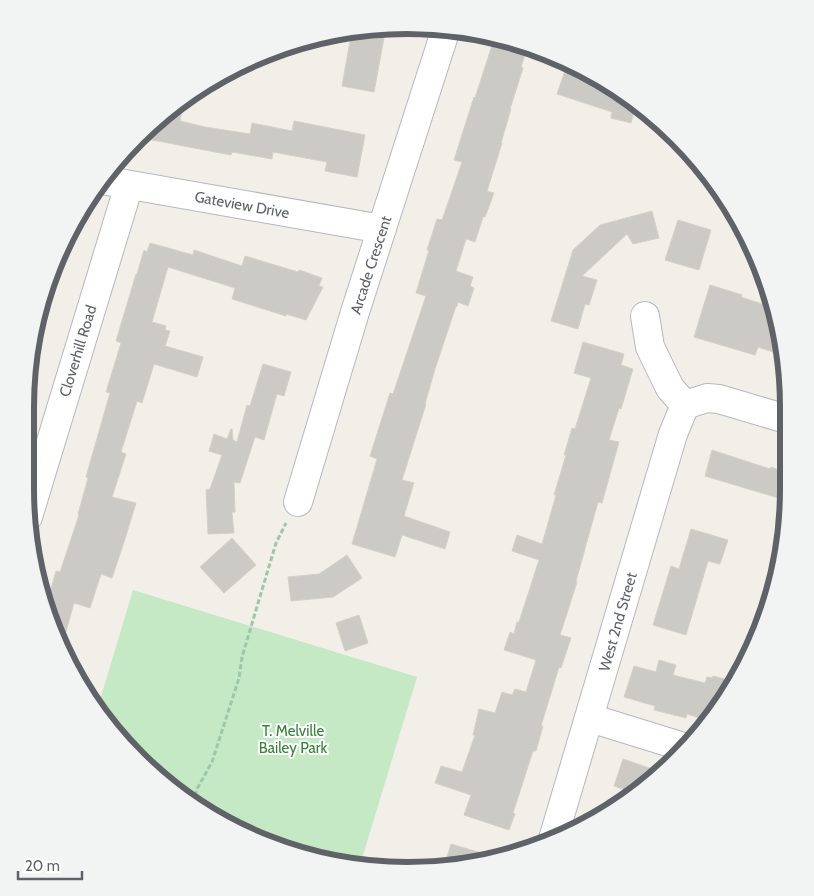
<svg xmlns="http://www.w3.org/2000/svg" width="814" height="896" viewBox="0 0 814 896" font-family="Cabin,sans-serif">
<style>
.green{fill:#c5e8c5}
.building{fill:#cccac5;stroke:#d6d1c6}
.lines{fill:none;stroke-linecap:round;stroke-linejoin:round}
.minor-casing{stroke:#b5b8bc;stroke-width:30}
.path{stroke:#9cc7a9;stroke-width:3;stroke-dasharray:5 2.5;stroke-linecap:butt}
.minor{stroke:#fff;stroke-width:28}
.labels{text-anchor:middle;stroke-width:4;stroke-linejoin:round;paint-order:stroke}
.street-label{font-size:15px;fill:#5f6368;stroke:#fff}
.park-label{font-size:15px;fill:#348238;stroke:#fff}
.rim{fill:none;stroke:#5f6368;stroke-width:6}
</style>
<rect width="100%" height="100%" fill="#f1efe8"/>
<path class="green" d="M133 590 417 677 361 862 214 817 174 792 104 722 97 710Z"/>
<path class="building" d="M386 27 374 92 342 86 352 30Z
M495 36 528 46 521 67 523 68 510 109H511L501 143H502L487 191 494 193 485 217H483L475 242 466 239 456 271 473 277 470 286 474 288 468 306 458 302 457 307 456 306 435 369 425 404H426L402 480 414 483 404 516 450 532 445 549 402 535 395 557 352 544 377 459 370 456 390 393 393 394 426 296 416 293 429 250H427L437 219 442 220 462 162 454 160 474 97 475 98Z
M568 62 619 89 636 103 631 123 611 118 612 112 557 94Z
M184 98 180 121 205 127 250 134 252 123 292 131 294 121 365 135 357 177 325 171 327 162 273 152 272 159 232 152 231 155 137 137Z
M652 211 659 238 633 244 627 234 582 276 597 280 589 305 585 304 578 329 551 321 573 250 600 225Z
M678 220 711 230 699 270 665 260Z
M150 243 193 255 194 250 242 266 245 256 298 272 299 270 322 278 319 286 323 287 306 320 286 314V316L232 299 235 288 168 267 152 322 166 326 165 330 170 331 165 346 203 357 197 377 154 364 142 403 137 401 121 452 126 454 112 497 136 503 125 539 112 578 101 574 90 608 74 603 61 649 47 603 56 571 60 572 79 515 78 514 88 478 86 477 110 393 106 392 121 343 116 341 136 274H137L144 250 147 252Z
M710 285 742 295 741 297 774 308 782 332V355L758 347 755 355 694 337Z
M583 342 624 354 621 365 633 369 621 409 619 408 609 440 619 442 602 503 598 502 576 581 577 582 560 635 571 638 561 668 559 667 541 726H543L536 751H533L513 813 515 814 509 830 464 815 471 795 435 783 441 766 462 772 475 735H473L479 709 495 713 502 692 512 695 515 689 526 692 536 660 504 650 510 632 514 634 517 622H519L539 560 512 551 517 535 542 544 556 495H554L566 455H564L572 428 575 429 591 378 574 373Z
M263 364 291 372 284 396 277 394 264 440 255 437 240 483 234 482 235 512H232L234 533 208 534 206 490 210 489 222 455 209 451 214 434 227 439 231 429H232L233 440 237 442 247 405 250 406Z
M712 450 770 469 771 467 784 472 785 500 705 476Z
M691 529 728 540 720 564 708 561 686 635 653 625 671 566 679 569Z
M232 538 256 565 224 593 200 567Z
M347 555 362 578 333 597 291 601 288 577 319 574Z
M359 615 368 643 345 651 336 623Z
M659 660 676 665 673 675 705 683 707 677 712 678 713 676 736 682 709 721 687 714 686 718 654 710 655 706 624 697 634 666 656 672Z
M623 759 661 772 637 794 614 786Z
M451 844 498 858 482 864 444 867Z"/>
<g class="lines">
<g class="minor-casing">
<path id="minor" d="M102 180 382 229
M645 316 650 347 670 388 685 405
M685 405 707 398 719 399 783 418
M298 502 355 312 446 29
M28 517 129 185
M590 718 687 748
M553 839 673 434 685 405"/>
</g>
<path class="path" d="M193 803 197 789 212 762 239 678 242 657 276 543 286 523"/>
<use href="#minor" class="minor"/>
</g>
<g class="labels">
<g class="street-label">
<text transform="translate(242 205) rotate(10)" y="5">Gateview Drive</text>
<text transform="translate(371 265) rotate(-72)" y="5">Arcade Crescent</text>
<text transform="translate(78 351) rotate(-73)" y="5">Cloverhill Road</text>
<text transform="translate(618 622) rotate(-74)" y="5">West 2nd Street</text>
</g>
<g class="park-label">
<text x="293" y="736">T. Melville<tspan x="293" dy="17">Bailey Park</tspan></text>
</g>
</g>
<path d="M0 0H814V896H0ZM407 34H407A373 373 0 0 1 780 407V489A373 373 0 0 1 407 862H407A373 373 0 0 1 34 489V407A373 373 0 0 1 407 34Z" fill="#f2f3f3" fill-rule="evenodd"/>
<path class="rim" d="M407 34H407A373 373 0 0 1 780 407V489A373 373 0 0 1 407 862H407A373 373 0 0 1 34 489V407A373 373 0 0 1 407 34Z"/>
<path d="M18 871v8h64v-8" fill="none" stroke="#5f6368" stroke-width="2.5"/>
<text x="25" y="871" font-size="15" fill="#5f6368" stroke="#ffffff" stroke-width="4" paint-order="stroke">20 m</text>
</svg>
